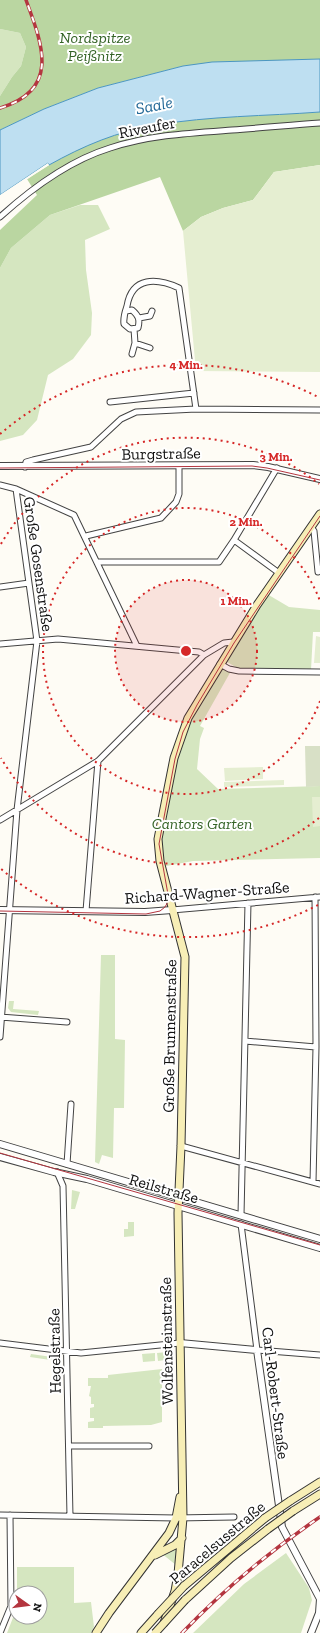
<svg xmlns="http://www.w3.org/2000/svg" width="320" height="1633" viewBox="0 0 320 1633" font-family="'Zilla Slab',serif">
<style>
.green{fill:#d5e6c0}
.forest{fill:#bad6a1}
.cemetery{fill:#d8e0c6}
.pitch{fill:#e5eed1}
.water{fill:#bedff1;stroke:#4b96c1}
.pier{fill:#fefcf5}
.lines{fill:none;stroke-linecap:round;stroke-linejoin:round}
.minor-casing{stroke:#434343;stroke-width:7}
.tertiary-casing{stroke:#434343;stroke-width:8}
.secondary-casing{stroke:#323232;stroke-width:9}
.minor{stroke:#fff;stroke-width:5}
.tertiary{stroke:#fff;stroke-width:6}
.secondary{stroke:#f7eeb6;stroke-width:7}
.tram{stroke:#b4353f;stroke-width:1}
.rail-casing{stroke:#b4353f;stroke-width:3.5}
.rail{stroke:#fff;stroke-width:2;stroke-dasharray:6;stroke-linecap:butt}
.secondary-bridge-casing{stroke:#323232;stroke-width:9;stroke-linecap:butt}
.secondary-bridge{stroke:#f7eeb6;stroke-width:7}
.ring{fill:none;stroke:#d62828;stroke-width:2;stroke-dasharray:2 4}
.labels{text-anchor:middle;stroke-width:4;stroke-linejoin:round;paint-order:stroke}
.park-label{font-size:16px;font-style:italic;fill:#346326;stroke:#fff}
.street-label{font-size:16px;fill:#101010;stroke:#fff}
.water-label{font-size:17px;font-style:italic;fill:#246997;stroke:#fff}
.centre{fill:#d62828;stroke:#fff;stroke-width:2}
.ring-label{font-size:12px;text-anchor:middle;font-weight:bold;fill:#d62828;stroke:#fff;stroke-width:4;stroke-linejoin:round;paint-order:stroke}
</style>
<rect width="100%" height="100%" fill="#fefcf5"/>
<path class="green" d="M0 29 20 33 26 47 21 66 12 77 0 96Z
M80 205H98L110 229 85 240 86 270 92 313 91 335 73 359 48 375 37 420 23 435 0 441V268L11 248 50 215Z
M267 594 289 607 320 610V632H313L311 670H241L227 662Z
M224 667 231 671 200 726 204 728 200 739 197 769 218 789 320 786V858L193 861 161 867C159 828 172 752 190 718 199 701 213 684 224 667Z
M101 955H115V1039L125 1040 124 1108H114L113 1158 102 1155 99 1164 95 1162Z
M9 1001H14L13 1009 39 1011 38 1015 11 1012 8 1008Z
M72 1190 80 1192 75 1209H71Z
M128 1222H134V1236L124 1237V1229H128Z
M167 1352 172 1354 173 1369H166L165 1360 158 1361 157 1353Z
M155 1353V1361L143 1362 142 1354Z
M31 1354 59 1358 61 1367H58L57 1361 30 1357Z
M162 1369V1422L151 1425 103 1426V1428H88V1422L94 1421V1418H90V1408L94 1407V1404H91V1397L89 1396 91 1386H88V1378H108V1375Z
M179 1546 176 1565 161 1553Z
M286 1553 309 1588 312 1600 301 1633H193L244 1584Z
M17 1567H74V1603L91 1602 94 1627 91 1633H7L16 1610V1617H40V1593H17Z"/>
<path class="forest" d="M0 0H320V59L183 66 98 88 44 109 0 130V96L12 77 21 66 26 47 20 33 0 29Z
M320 112V165L274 172 253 200 223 208 201 217 183 231 160 177 50 215 11 248 0 268V230L37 195 27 179C44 168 63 156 82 147 154 115 243 117 320 112Z"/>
<path class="cemetery" d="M305 746H320V786L306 787Z"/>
<path class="pitch" d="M320 165V372L196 371 183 231 201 217 223 208 253 200 274 172Z
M316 636 320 637V663H314Z
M263 767V779L225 781 224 768Z
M284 780V785L224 787V782Z
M312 797H320V826L313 827Z"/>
<path class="water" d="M320 59V112C267 116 208 116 157 125 118 131 83 146 49 165L48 163 0 195V130L44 109 98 88 183 66 212 62Z"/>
<path class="pier" d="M48 163 49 165 0 197V195Z"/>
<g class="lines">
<g class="minor-casing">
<path id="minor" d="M0 217C32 188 68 161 110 148 150 135 190 133 232 130 262 128 291 125 320 123
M126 311 132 310C139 316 140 320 138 328L130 329 124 324C123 317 125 312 127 306 132 276 157 278 179 288L196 409
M139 318 150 316 152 311
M135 343 150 348
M132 354 135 343 134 329
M110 402 194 393
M25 467 26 462 33 460 91 447 121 419 136 412 196 409 320 410
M277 468 234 540 279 573
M0 485 16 489 74 515 137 646
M311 527 314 531 318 572
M86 536 161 518 176 502 179 494V466
M97 562H219L234 540
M0 587 29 583
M0 644 58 639 199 652 204 655
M220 664 229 669 239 671 320 672
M0 820 98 761 204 655 224 643 233 642
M172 910 320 897
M86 911 98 761
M0 1017 67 1022
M0 1037 17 810 37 641 16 489
M245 1041 316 1047
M181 1146 320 1184
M67 1164 71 1104
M57 1172 63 1186 70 1516
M313 1182 316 1047 315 897
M241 1215 248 903
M241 1224 257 1350 320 1355
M0 1343 81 1353 180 1343
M69 1446H149
M0 1515 176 1518 234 1517
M0 1633 11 1606 10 1515"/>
</g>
<g class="tertiary-casing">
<path id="tertiary" d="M0 466 253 465 268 467 320 479
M0 910 145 912 172 910
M0 1144 320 1239
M0 1157 54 1172 87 1179 320 1248
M180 1343 257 1350 282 1527 320 1599 319 1613 311 1633"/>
</g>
<g class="secondary-casing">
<path id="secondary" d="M290 1501 320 1482
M293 1511 320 1494
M155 1555 175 1545 182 1538
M184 1586 265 1518
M185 1600 231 1558 268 1529
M164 1623 175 1591 178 1574 183 1518 178 1213 181 1146 185 957 160 861 158 839 174 758 188 718 257 605 320 514
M96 1633 109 1613 169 1533 176 1518 180 1497
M141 1633 158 1614"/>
</g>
<use href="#minor" class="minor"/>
<use href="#tertiary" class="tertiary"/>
<use href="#secondary" class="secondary"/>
<path class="tram" d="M0 468 252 466 267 468 320 480
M0 911 146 914 160 911 165 907 169 900 159 844 175 759 183 732 197 705 234 643 320 516
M0 1153 320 1245"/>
<g class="rail-casing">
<path id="rail" d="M0 108C60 90 43 46 26 0
M182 1633C224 1589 270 1551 320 1517"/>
</g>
<use href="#rail" class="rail"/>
<g class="secondary-bridge-casing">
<path id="secondary-bridge" d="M265 1518 290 1501
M268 1529 293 1511
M158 1614 184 1586
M155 1633 185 1600"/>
</g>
<use href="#secondary-bridge" class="secondary-bridge"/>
</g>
<circle cx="186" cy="651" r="71" fill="#d62828" fill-opacity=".12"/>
<g class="ring">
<circle cx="186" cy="651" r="71"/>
<path d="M320 701A143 143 0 1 1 320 601"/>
<path d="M319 818A214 214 0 0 1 1 758M1 544A214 214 0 0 1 319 484"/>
<path d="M318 905A286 286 0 0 1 0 868M0 434A286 286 0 0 1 318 397"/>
</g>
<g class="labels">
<g class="park-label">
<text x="95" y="43">Nordspitze<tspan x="95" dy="18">Peißnitz</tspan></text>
<text x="202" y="829">Cantors Garten</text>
</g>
<g class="street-label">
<text transform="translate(147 127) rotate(-11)" y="6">Riveufer</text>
<text transform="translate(161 453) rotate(-1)" y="6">Burgstraße</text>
<text transform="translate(39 564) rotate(82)" y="6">Große Gosenstraße</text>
<text transform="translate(207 892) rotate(-4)" y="6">Richard-Wagner-Straße</text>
<text transform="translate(169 1036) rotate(-89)" y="6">Große Brunnenstraße</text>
<text transform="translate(164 1188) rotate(16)" y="6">Reilstraße</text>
<text transform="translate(166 1341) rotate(-91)" y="6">Wolfensteinstraße</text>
<text transform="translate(54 1351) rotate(-91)" y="6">Hegelstraße</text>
<text transform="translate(276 1393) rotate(83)" y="6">Carl-Robert-Straße</text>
<text transform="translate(217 1542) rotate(-40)" y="6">Paracelsusstraße</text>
</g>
<g class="water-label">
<text transform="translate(154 105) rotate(-11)" y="6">Saale</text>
</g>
</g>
<circle cx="186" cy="651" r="6" class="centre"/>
<g class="ring-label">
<text x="186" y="369">4 Min.</text>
<text x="276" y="461">3 Min.</text>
<text x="246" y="526">2 Min.</text>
<text x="236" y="605">1 Min.</text>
</g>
<g transform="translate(28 1605) rotate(104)"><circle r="19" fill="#ffffff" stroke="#9f9f9f"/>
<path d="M0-3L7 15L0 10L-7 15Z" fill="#b4353f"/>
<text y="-6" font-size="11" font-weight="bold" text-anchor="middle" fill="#101010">N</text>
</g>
</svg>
